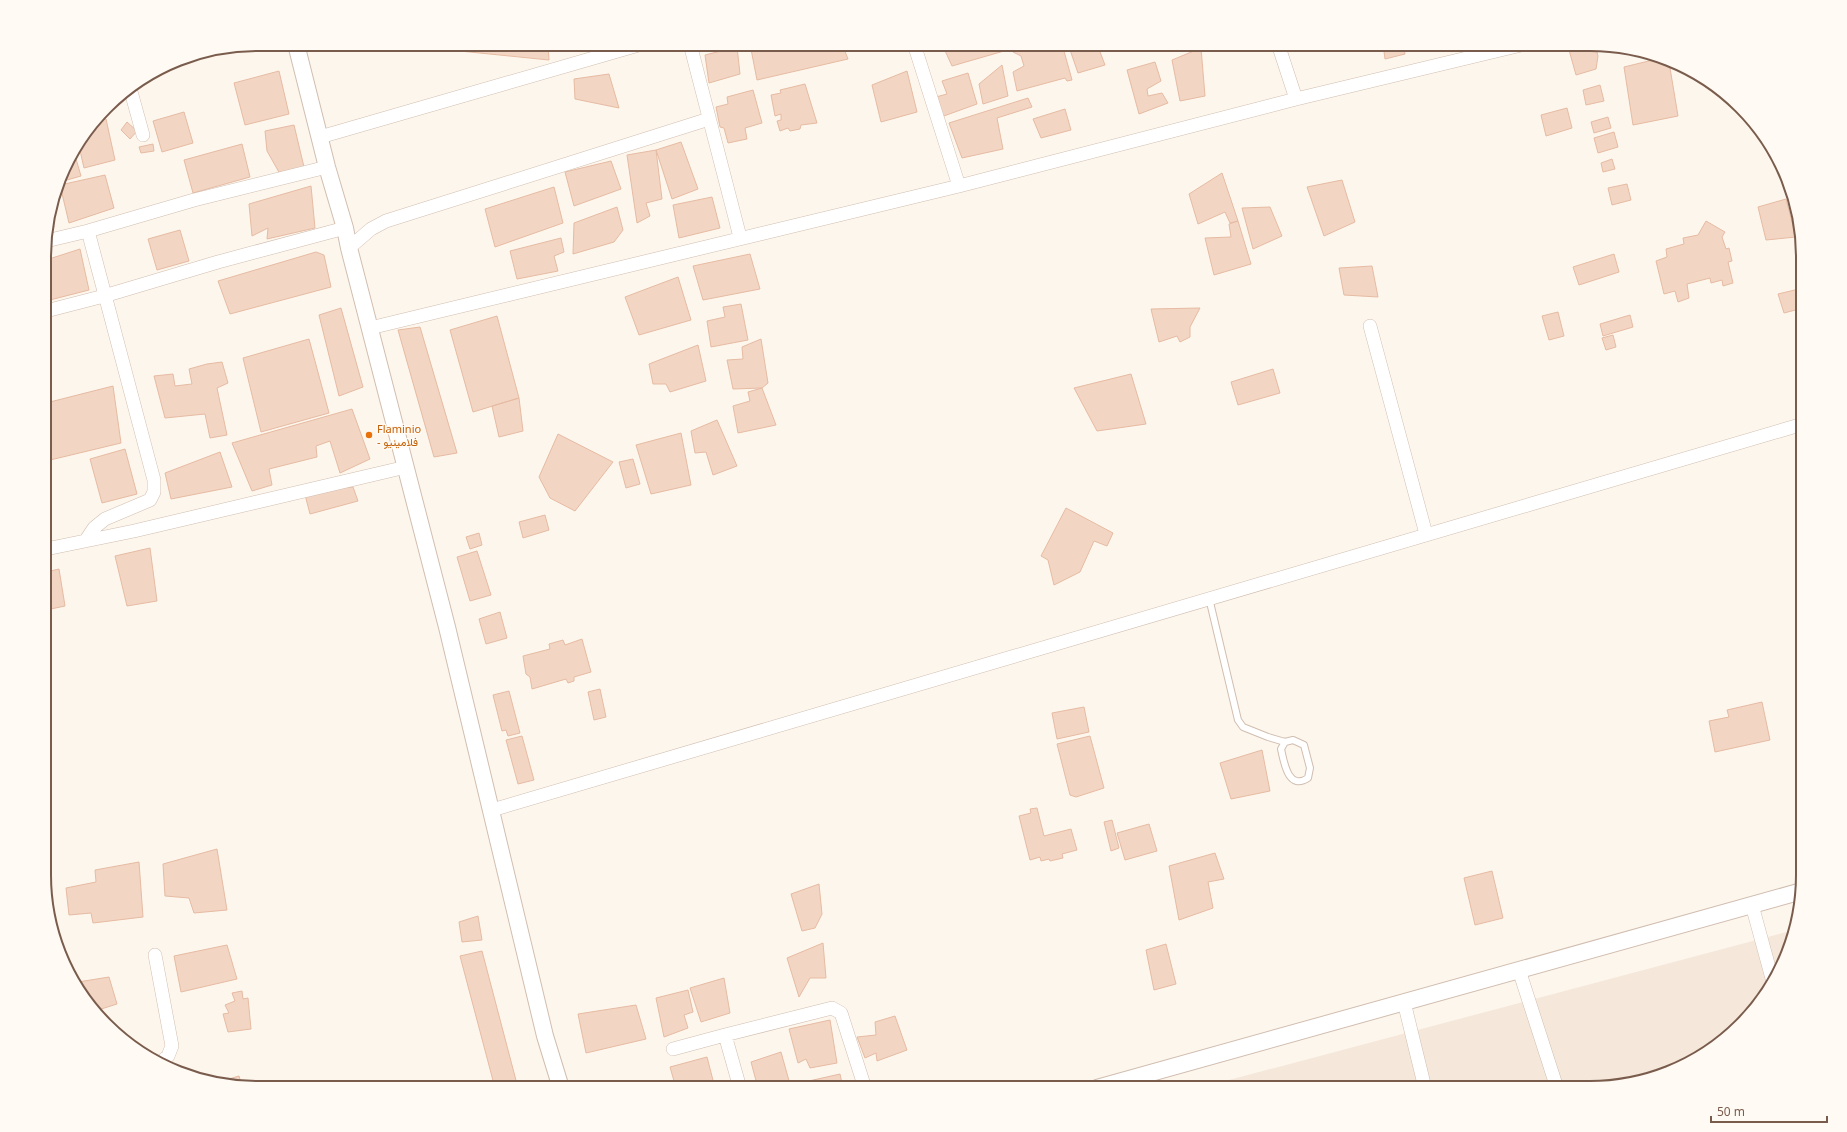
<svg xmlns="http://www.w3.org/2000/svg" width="1847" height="1132" viewBox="0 0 1847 1132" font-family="'Noto Sans',Vazirmatn,sans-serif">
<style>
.residential{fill:#f5e8da}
.building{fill:#f3d5c3;stroke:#e6bba3}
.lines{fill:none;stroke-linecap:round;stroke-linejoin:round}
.service-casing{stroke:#d1beb0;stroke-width:8}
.minor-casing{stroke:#d1beb0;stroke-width:14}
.tertiary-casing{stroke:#d1beb0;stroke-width:18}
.service{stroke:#fff;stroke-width:6}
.minor{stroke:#fff;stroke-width:13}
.tertiary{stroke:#fff;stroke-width:16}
.food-dot{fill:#e8710a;stroke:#fffaf3;stroke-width:1.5}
.labels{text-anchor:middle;stroke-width:3;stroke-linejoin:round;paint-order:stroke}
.food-label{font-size:11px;fill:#c56008;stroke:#fffaf3;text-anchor:start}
.rim{fill:none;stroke:#7a5c4d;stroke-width:2}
</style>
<rect width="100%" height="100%" fill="#fdf6ec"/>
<path class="residential" d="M1794 930 1792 943 1767 993 1731 1035 1696 1060 1645 1081 1604 1088H1199Z"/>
<path class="building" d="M390 44H548L549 60Z
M750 44H842L848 59 757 80Z
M942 44H1000L1004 51 952 66Z
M1011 44H1062L1072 80 1067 81 1065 78 1017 91 1013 72 1024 66 1021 56 1013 52Z
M1068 44H1097L1105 65 1078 73Z
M1383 44H1403L1405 54 1385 59Z
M1579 44 1595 45 1598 56 1596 69 1576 75 1569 50 1580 47Z
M737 47 740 74 709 83 705 55Z
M1201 48 1205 96 1180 101 1172 60Z
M1661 58 1669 62 1678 116 1633 125 1624 67Z
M1155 62 1161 81 1147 89 1148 96 1162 93 1168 103 1139 114 1127 70Z
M1002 65 1008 96 983 104 979 84Z
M279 71 289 114 245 125 234 83Z
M907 71 917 112 881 122 872 85Z
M968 73 977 104 941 117 936 97 947 94 942 81Z
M609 74 619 108 575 99 574 79Z
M805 84 817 123 801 125 800 129 790 131 788 128 780 131 777 121 781 120V114L775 116 771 95 781 93 780 90Z
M1600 85 1604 101 1586 105 1583 90Z
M753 90 762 123 745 128 747 139 728 143 724 128 720 127 716 107 728 104 727 97Z
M1028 98 1032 107 997 118 1003 149 962 158 949 123Z
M1567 108 1572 128 1546 136 1541 115Z
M1065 109 1071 130 1041 138 1033 119Z
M184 112 193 143 162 152 153 121Z
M1608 117 1611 128 1594 133 1591 122Z
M106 119 115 160 84 168 79 146 98 121Z
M127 122 137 131 130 139 121 130Z
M294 125 304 167 280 174 267 151 265 131Z
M1614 132 1618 147 1598 153 1594 138Z
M681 142 698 189 672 199 656 150Z
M153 144 154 151 141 153 139 147Z
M242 144 250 177 193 193 184 160Z
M656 150 662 199 646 203 650 216 637 223 627 155Z
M74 152 81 176 60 182 66 163Z
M1612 159 1615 169 1603 172 1601 163Z
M611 161 621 189 574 206 565 172Z
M1222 173 1238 221 1230 223 1225 212 1198 224 1189 194Z
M105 175 114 208 69 223 60 185Z
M1342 180 1355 222 1324 236 1307 187Z
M1627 184 1631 200 1612 205 1608 188Z
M311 186 315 228 267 239 268 228 252 236 249 204Z
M554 187 563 223 495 247 485 209Z
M712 197 720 228 679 238 673 205Z
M1786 199 1796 237 1766 240 1758 207Z
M617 207 623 230 614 242 573 254 574 223Z
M1270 207 1282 236 1253 249 1242 208Z
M50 215 54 227 46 229Z
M1238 221 1251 264 1214 275 1205 238 1231 237 1229 224Z
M1706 221 1725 232 1722 237 1726 249 1729 248 1732 261 1728 262 1733 283 1723 286 1722 280 1711 283 1710 278 1687 284 1689 298 1678 302 1675 291 1664 294 1656 261 1667 257 1666 249 1684 244 1683 238 1698 235Z
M180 230 189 261 157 270 148 239Z
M561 238 564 252 554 256 558 271 517 279 510 251Z
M80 249 89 290 46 301V260Z
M316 252 324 255 331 287 230 314 218 281Z
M750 254 760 289 703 300 693 266Z
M1614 254 1619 272 1579 285 1573 267Z
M1372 266 1378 297 1344 295 1339 268Z
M678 277 691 320 639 335 625 297Z
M1803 288V308L1784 313 1778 294Z
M741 304 748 340 711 347 707 321 725 317 723 307Z
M341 308 363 387 339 396 319 315Z
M1200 308 1190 327V337L1180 342 1177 336 1159 342 1151 309Z
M1558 312 1564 336 1549 340 1542 316Z
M1630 315 1633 327 1603 336 1600 324Z
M497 316 519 398 473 412 450 330Z
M420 327 457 453 434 457 398 330Z
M1613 335 1616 347 1606 350 1602 338Z
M309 339 329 413 261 432 243 358Z
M761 339 768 383 762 388 733 389 727 360 743 359 742 347Z
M698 345 706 381 670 392 666 384H653L649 364Z
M222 362 228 383 217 388 227 435 210 438 205 414 165 418 154 376 173 374 175 386 192 384 189 369 207 364Z
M1273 369 1280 393 1238 405 1231 382Z
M1131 374 1146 424 1097 431 1074 388Z
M113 386 121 443 46 461V403Z
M762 388 776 425 738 433 733 406 750 401 748 392Z
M519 398 523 431 499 437 492 406Z
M352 409 370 459 340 473 330 441 316 446 317 457 269 469 272 485 252 491 232 443Z
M717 420 737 466 713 475 706 452 695 453 691 431Z
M681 433 691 485 651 494 636 445Z
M558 434 613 462 575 511 550 498 539 477Z
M125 449 137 494 102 503 90 459Z
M220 452 232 487 171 499 165 473Z
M633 459 640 484 626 488 619 462Z
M353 487 358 501 310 514 304 491Z
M1066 508 1113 533 1107 546 1094 541 1080 572 1054 585 1048 560 1041 556Z
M545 515 549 530 523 538 519 522Z
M479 533 482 545 470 549 466 537Z
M150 548 157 601 127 606 115 556Z
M477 551 491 595 470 601 457 557Z
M59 569 65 606 46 610V572Z
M500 612 507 638 486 644 479 619Z
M582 639 591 672 574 677V681L568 683 566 679 532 689 530 677 526 674 523 656 550 649 549 644 563 640 565 645Z
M600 689 606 717 594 720 588 692Z
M509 691 520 733 508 736 506 730 502 731 493 695Z
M1762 702 1770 740 1715 752 1709 721 1729 717 1727 710Z
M1084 707 1089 732 1057 739 1052 713Z
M522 736 534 780 518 784 506 740Z
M1090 736 1104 788 1076 797 1070 795 1057 744Z
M1262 750 1270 791 1231 799 1220 763Z
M1037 808 1044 836 1071 829 1077 850 1062 854 1063 858 1050 861 1049 859 1041 861 1040 857 1030 860 1019 816 1031 813 1030 809Z
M1112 820 1119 848 1111 851 1104 822Z
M1149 824 1157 851 1125 860 1117 833Z
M217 849 227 910 194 913 189 898 165 896 163 864Z
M1215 853 1224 879 1208 882 1213 908 1179 920 1169 866Z
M139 862 143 917 93 923 91 913 69 915 66 888 96 882 95 870Z
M1492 871 1503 918 1475 925 1464 878Z
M819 884 822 914 815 928 802 931 791 894Z
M478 916 482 940 462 942 459 922Z
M823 943 826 978H810L799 997 787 958Z
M1166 944 1176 984 1154 990 1146 950Z
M227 945 237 979 181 992 174 956Z
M482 951 518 1088H495L460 956Z
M109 977 117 1004 95 1011 80 991 78 982Z
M724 978 730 1013 701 1022 690 988Z
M688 990 693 1012 684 1015 688 1028 664 1037 656 998Z
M242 991 243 999 248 998 251 1029 228 1032 223 1014 229 1013 225 1005 235 1001 232 993Z
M636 1005 646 1039 586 1053 578 1014Z
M895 1016 907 1050 877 1061 876 1053 865 1058 857 1037 876 1035 875 1022Z
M830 1020 837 1063 810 1068 806 1059 798 1063 789 1029Z
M781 1052 791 1088H758L751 1062Z
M707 1057 715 1088H676L670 1067Z
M840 1074 843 1088H801L800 1083Z
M239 1076 242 1086 219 1082Z"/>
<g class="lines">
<g class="service-casing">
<path id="service" d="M1209 598 1238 720 1243 727 1268 737 1285 742 1293 740 1304 745 1310 768 1308 778C1288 791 1284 762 1281 749L1285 742"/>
</g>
<g class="minor-casing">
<path id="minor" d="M690 44 740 237
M914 44 959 186
M1278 44 1296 99
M130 88 143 135
M320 137 642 44
M46 241 88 231 194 200 327 167
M349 248 371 229 386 221 709 119
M46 311 104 296 218 262 345 228
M1370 326 1426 534
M370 328 959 186 1296 99 1525 44
M86 540 94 528 105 519 150 500 154 492V480L88 231
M46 549 134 531 406 467
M492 810 1803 424
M1752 905 1773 982
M155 955 172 1046 168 1056 160 1063
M1519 970 1557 1088
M1404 1002 1425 1088
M673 1049 725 1035
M740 1088 725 1035 832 1008 841 1013 865 1088"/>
</g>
<g class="tertiary-casing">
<path id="tertiary" d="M296 44 327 167 345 228 349 248 447 627 545 1036 561 1088
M1097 1088 1802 891"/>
</g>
<use href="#service" class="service"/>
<use href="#minor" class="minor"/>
<use href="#tertiary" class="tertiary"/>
</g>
<circle class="food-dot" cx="369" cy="435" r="4"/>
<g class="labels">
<g class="food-label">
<text x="377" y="433">Flaminio<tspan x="377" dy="13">- فلامينيو</tspan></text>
</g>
</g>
<path d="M0 0H1847V1132H0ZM257 51H1590A206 206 0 0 1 1796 257V875A206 206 0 0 1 1590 1081H257A206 206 0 0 1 51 875V257A206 206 0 0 1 257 51Z" fill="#fffaf3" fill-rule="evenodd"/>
<path class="rim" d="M257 51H1590A206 206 0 0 1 1796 257V875A206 206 0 0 1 1590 1081H257A206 206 0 0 1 51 875V257A206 206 0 0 1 257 51Z"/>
<path d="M1711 1116v6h116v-6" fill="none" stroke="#7a5c4d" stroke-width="2"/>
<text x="1717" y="1116" font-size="12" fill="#7a5c4d" stroke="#fffaf3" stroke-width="3" paint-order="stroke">50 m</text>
</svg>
